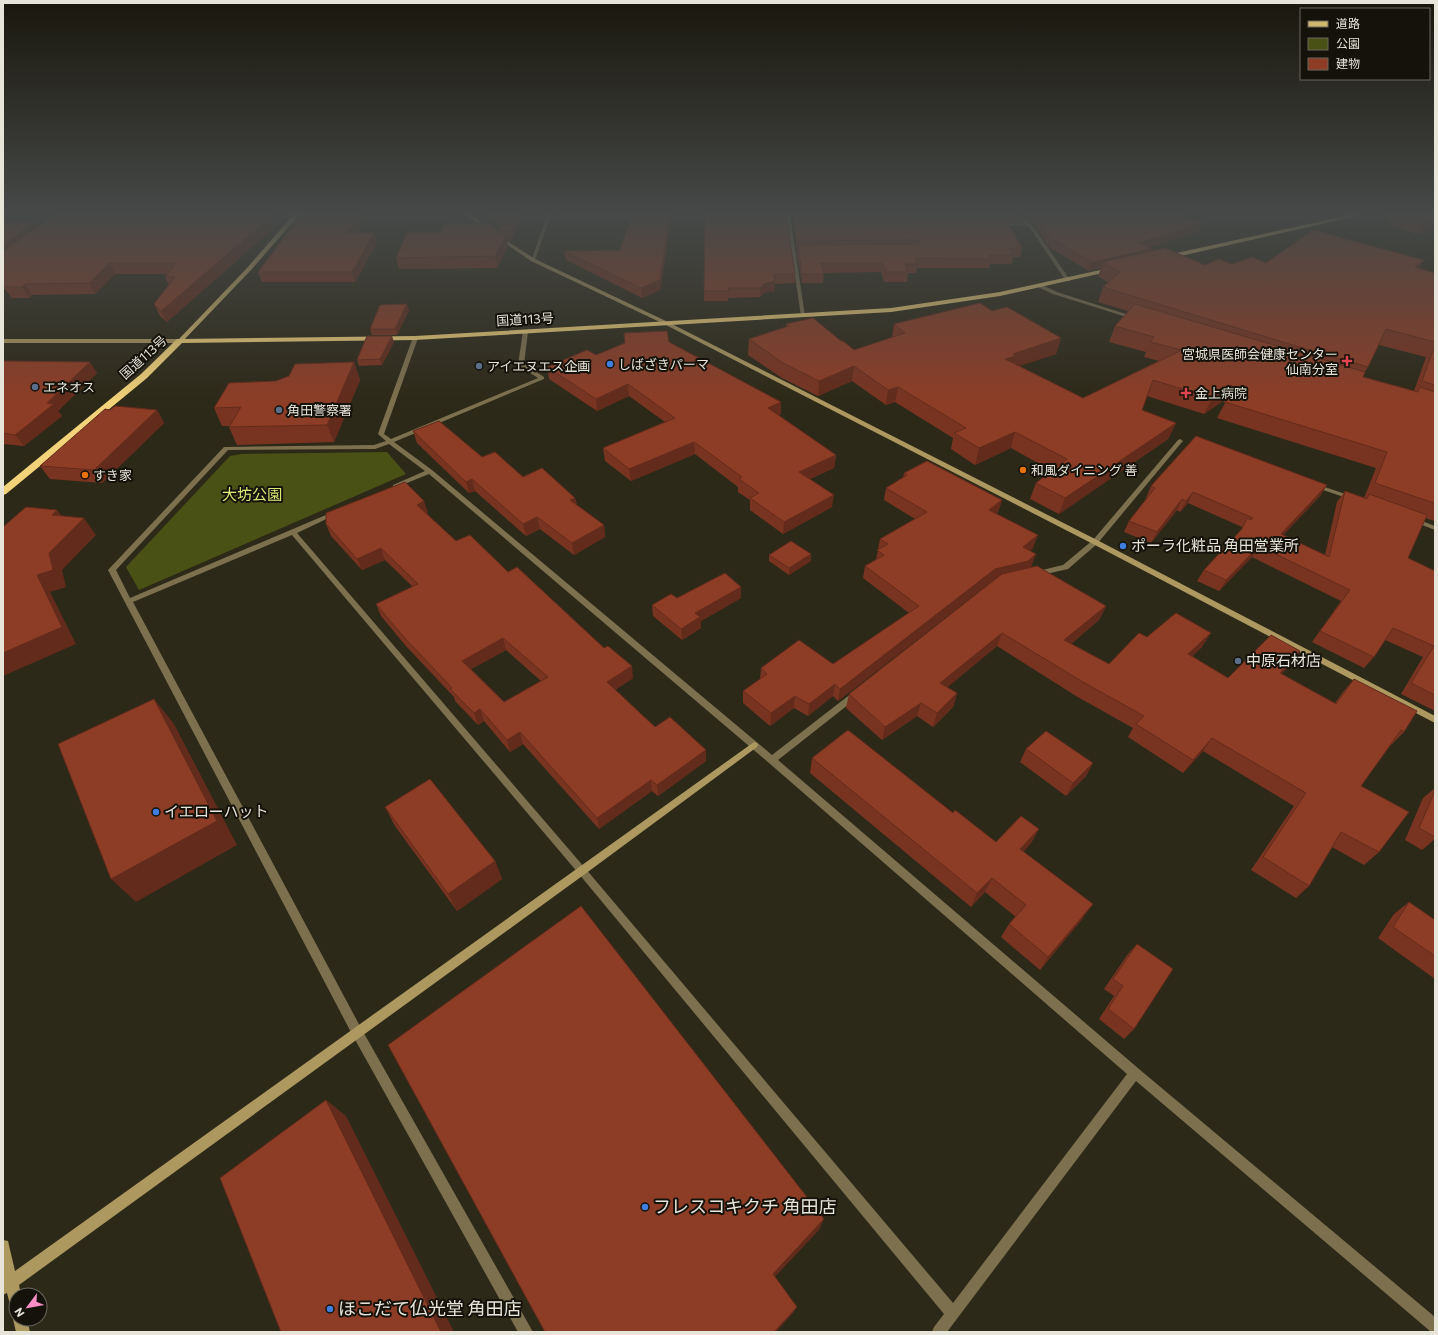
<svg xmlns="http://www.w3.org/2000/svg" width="1438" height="1335" viewBox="0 0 1438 1335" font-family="Commissioner,'Noto Sans JP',sans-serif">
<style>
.green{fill:#4a5114}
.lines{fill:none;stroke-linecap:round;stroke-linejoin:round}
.lane{fill:#7d704e;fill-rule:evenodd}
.street{fill:#7d704e;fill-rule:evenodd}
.secondary{fill:#ad9860;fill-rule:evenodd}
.primary{fill:#d2b76e;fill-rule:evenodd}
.highway{fill:#f3d37a;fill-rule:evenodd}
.wall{fill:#793421;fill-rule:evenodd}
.shaded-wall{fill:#632b1b}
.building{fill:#8d3d26;stroke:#632b1b;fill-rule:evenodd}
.health-dot{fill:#e0444e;stroke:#14120a;stroke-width:1.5}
.shop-dot{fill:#3f7fe0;stroke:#14120a;stroke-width:1.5}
.service-dot{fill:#5c6f8a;stroke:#14120a;stroke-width:1.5}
.food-dot{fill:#e8710a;stroke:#14120a;stroke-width:1.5}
.labels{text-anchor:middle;stroke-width:4;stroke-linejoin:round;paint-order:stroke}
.far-street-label{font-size:13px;fill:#e7e4da;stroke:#14120a}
.far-poi-label{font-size:13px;fill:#e7e4da;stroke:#14120a;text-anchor:start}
.park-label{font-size:15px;fill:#dbea73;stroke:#14120a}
.poi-label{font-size:15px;fill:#e7e4da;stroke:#14120a;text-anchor:start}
.near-poi-label{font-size:18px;fill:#e7e4da;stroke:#14120a;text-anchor:start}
</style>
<rect width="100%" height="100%" fill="#2d2918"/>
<path class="green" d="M387 452 406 474 139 590 126 567 230 456 241 454Z"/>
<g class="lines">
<path class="lane" d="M1030 223H1031V225L999 226 997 225 999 224Z"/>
<path class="street" d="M547 215H551L535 260 531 261Z
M786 215H790L805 316 803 317 801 316Z
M1018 215H1022L1035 229 1070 280V281H1066L1032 231Z
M1038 285H1042L1057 292 1138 318 1133 319 1053 294 1038 287Z
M523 331 528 332 524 364 544 377V379L394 442 432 470 772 755 852 693H858L859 695 858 697 778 760 1139 1069 1435 1317V1332L1430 1331 1136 1081 947 1332H932L934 1327 944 1314 579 874 292 535 133 602 361 1028 533 1332H518L353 1036 108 570 224 447 374 445 386 441 378 434 413 337 418 338 384 434 391 439 538 378 518 365ZM389 444 425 471 393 485V487H397L429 474 769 763 1127 1074 953 1303 585 868 297 533 337 514V512H333L130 598 116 570 228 450 375 449Z
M1180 439 1183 441 1182 442 1097 544 1068 569 1037 576H1034L1033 574 1034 572 1063 565 1093 540 1178 440Z
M1316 484 1354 497 1355 498 1352 500 1350 499 1314 487V485Z
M1414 518 1435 526V530L1412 521V519Z"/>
<path class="secondary" d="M466 215H471L489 228 486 229Z
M498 235 535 259 668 322 1097 540 1435 716V723L1093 544 664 324 531 261 496 237V235Z
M3 339H180L183 341 180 343H3Z
M754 742 757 743 758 745 757 747 585 874 19 1285 21 1295H16V1310L11 1308 7 1293 3 1295V1240L8 1241 15 1271Z
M15 1314 16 1319H27L30 1332H16L13 1319Z"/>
<path class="primary" d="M293 215H299L251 270 182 342H178V340L247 268Z"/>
<path class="highway" d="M1350 215H1361L1163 260 1160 258 1163 256Z
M1114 267 1116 268V270L1000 296 891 312 415 340 182 343 147 378 6 494 3 495V487L141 374 177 339H180L415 336 891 308 1000 292Z"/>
</g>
<path class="wall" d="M301 215H369L357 233H374L377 243 355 282H262L258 272Z
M484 215H524L511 241 506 237 508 246 497 268 399 269 396 258 441 232 500 231 499 226H500Z
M560 215H672L660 290 642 298 566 260 564 251 620 250 631 218 561 219Z
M705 215 795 274V283L775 284V291L764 293 760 297 728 298V301H704Z
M792 215H1023L1022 222H1007L1022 248 1020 257H1013L1012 264H990L989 268H917L916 273H908L907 282H884L881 272 824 273 823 283H802L797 254 798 249H797Z
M1024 215H1181L1202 223 1199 232 1149 247 1152 251 1205 265 1266 263 1419 269 1435 273V521L1425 518 1408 558 1435 571V711L1401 694 1423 657 1385 640 1374 657 1364 668 1312 642 1341 601 1252 557 1219 591 1197 581 1204 570 1240 532 1242 527 1188 503 1180 512 1177 510 1151 543 1124 532 1129 521 1147 498H1146L1151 486 1327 485 1320 496 1283 535 1325 555 1337 502 1345 491 1364 498 1376 468 1217 418 1225 403 1223 401 1204 414 1147 396 1142 410 1176 423 1168 439 1059 514 1030 499 1036 483 1052 471 1011 448 975 465 951 449 953 438 895 402 886 405 852 381 818 396 782 378 748 355 749 339 786 327V324L841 341 854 350 892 338 894 324 992 311 1061 338 1056 354 1019 366 1083 398 1159 361 1144 357 1146 352 1109 342 1115 326 1128 311 1098 302 1103 287 1109 283 1098 276 1101 268 1089 271 1050 248 1032 222ZM1379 345 1426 357 1414 391 1363 377 1365 372Z
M1380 215H1435V229H1433L1417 234 1394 226Z
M3 222H34L37 228 277 225 167 322 160 316 154 304 169 285 165 277 168 274H115L95 294 32 295 29 298H12L3 287Z
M409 310 397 335H372L370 329Z
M394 342 382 365 359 366 357 360Z
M669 342 781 402V414L778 415 836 455 834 468 810 479 832 507 783 534 750 510V500L738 492V487L695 454 631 481 605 461 603 448 665 422 629 396 597 411 549 379 547 367 596 355Z
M3 361 97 373 58 411 62 416 24 446 3 444Z
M354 362 360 380 334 442 237 445 229 427V426H222L214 408 276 381Z
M110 410H157L164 423 102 483 50 479 40 466Z
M413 431 482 457 523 477 575 498 577 505 604 525 605 537 574 555 540 529 526 536 475 491 469 493 417 443Z
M904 473 1002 500 998 512 996 514 1033 548 1029 551 1031 567 1106 606 1099 620 1071 644 1109 664 1147 637 1202 647 1192 656 1228 678 1300 651 1290 665 1281 674 1335 703 1343 692 1354 679 1404 732 1391 745H1390L1361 786 1379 852 1364 865 1332 847 1309 886 1296 898 1251 870 1294 806 1203 751 1183 773 1128 737 1133 728 1076 696 997 646 947 687 957 693 953 707 933 727 917 716 882 740 846 708 849 694 994 581 991 582 838 701 833 696 808 716 794 708 770 726 743 703V691L760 679 761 668 833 664 909 613 863 578 865 566 876 560 880 539 915 519 884 500 886 488 903 478Z
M428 513 426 514 456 541 508 572 633 678 615 690 655 727 706 761 658 796 652 791 599 829 523 744 510 752 484 721 478 725 455 701 454 697 406 646 381 616 376 604 413 587 385 560 362 570 331 536 326 524ZM506 650 541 681 504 702 471 669Z
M769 555 811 561 789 575 769 561Z
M741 587V598L701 621V628L682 640 653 616 652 605 677 598Z
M1026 749 1093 763 1086 776 1066 796 1020 762Z
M812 758 953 813 996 842 1039 829 1031 843 1023 852 1083 918 1040 970 1001 937 1009 924 1016 917 985 892 971 907 810 773Z
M1435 788V839L1422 850 1405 840 1423 798Z
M385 807 495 861 502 879 457 911 395 826Z
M1409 902 1435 920V979L1378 938 1394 914Z
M1137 944 1134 1029 1124 1039 1099 1019 1114 996 1104 989 1128 954Z"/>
<path class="shaded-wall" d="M273 215 277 225 167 322 161 311Z
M360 215H369L350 243 347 233Z
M519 215H524L511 241 509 233Z
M670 215H672L660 290 642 298 641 288Z
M1435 217V225L1433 229 1417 234 1425 220Z
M34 222 40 233 3 261V245Z
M1202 223 1199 232 1135 252 1139 243Z
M374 233 377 243 355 282 352 272Z
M506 236 508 246 497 268 495 256Z
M1153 249 1149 258 1103 262 1101 268 1089 271 1092 262Z
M1424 260 1416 274 1415 267Z
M109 263 115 274 95 294 89 283Z
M775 281V291L764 293 760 297V288L764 284Z
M25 284 32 295 29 298 22 287Z
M407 304 409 310 397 335 395 329Z
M392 336 394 342 382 365 380 359Z
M1061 338 1056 354 1013 368 1005 359 1013 354Z
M90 362 97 373 58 411 62 416 24 446 15 435Z
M354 362 360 380 334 442 327 425Z
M854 366 852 381 818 396 819 381Z
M628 384 629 396 597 411 596 399Z
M1231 385 1223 401 1204 414 1212 398Z
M898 387 895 402 886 405 888 390Z
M781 402V414L767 420 768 408Z
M157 410 164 423 102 483 94 470Z
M1176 423 1168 439 1059 514 1065 498Z
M1015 432 1011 448 975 465 979 448Z
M694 442 695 454 631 481 629 469Z
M836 455 834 468 798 484 799 472Z
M472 479 475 491 469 493 466 482Z
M1327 485 1320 496 1274 545 1281 534Z
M1193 492 1188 503 1180 512 1186 501Z
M834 495 832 507 783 534 784 522Z
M575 498 577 510 570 500Z
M1182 499 1177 510 1151 543 1157 532Z
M1002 500 998 512 985 522 989 510Z
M424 501 428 513 421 517 417 505Z
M57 510 70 527 52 515Z
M537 517 540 529 526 536 523 524Z
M84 518 96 535 62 570 66 587 50 592 76 644 3 676V653L37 575 49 553Z
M604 525 605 537 574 555 572 543Z
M1038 535 1033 548 1019 560 1023 547Z
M1259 546 1252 557 1219 591 1226 580Z
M381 548 385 560 362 570 357 559Z
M811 554V561L789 575V568Z
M1036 554 1031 567 1024 573 991 582 838 701 840 689 995 569Z
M741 587V598L701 621V628L682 640 681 629 695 613Z
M1106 606 1099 620 1058 654 1064 640Z
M1002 633 997 646 936 697 940 683Z
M1211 633 1202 647 1180 668 1188 654Z
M503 638 506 650 466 672 462 661Z
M1300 651 1290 665 1269 687 1280 673Z
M632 666 633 678 609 694 607 682Z
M835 684 833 696 808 716 809 704Z
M957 693 953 707 933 727 937 713Z
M795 696 794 708 770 726 771 713Z
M154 699 174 724 237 845 136 902 111 879Z
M921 703 917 716 882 740 885 727Z
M480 709 484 721 478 725 474 713Z
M520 732 523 744 510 752 507 740Z
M1212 738 1203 751 1183 773 1193 760Z
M706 750V761L658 796 657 785Z
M1093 763 1086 776 1066 796 1073 783Z
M651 780 652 791 599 829 597 818Z
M1039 829 1031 843 1013 863 1020 849Z
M495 861 502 879 457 911 448 894Z
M992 878 985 892 971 907 977 893Z
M1093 904 1083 918 1040 970 1048 957Z
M326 1100 346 1116 454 1332H441Z
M824 1219 819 1230 770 1282 773 1274Z
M797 1307 793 1313 776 1332H774Z"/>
<path class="building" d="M55 215H273L161 311 154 304 175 277H165L176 263H109L89 283 25 284 22 287H5L3 284V251Z
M301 215H360L347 233H374L352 272H258Z
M494 215H519L509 233 499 226 510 225Z
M632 215H670L660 280 641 288 564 251 620 250Z
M705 215H786L795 274H774L775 281 764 284 760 288H728L729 291H704Z
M793 215H915L913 217 916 219 1005 218 1022 248H1010L1014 255H989L991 259 915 258 918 264H905L908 272H886L882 263H821L824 274H802L798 245 919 244 920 241 919 240 797 241Z
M1035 215H1181L1202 223 1139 243 1153 249 1092 262 1052 239Z
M1409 215H1435V217L1425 220Z
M3 222H34L3 245Z
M487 223 506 236 495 256 396 258 407 232H441L444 224Z
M1313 230 1424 260 1415 267 1435 273V342L1386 329 1368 367 1322 354 1103 287 1120 272 1103 262 1165 248 1205 265 1219 259 1232 264 1252 257 1266 263Z
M980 303 992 311 1007 307 1061 338 1013 354 1016 356 1005 359 1083 398 1182 350 1150 342 1154 337 1115 326 1135 304 1365 372 1363 377 1418 392 1420 387 1435 392V500L1434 503 1375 483 1387 452 1225 402 1236 390 1231 385 1212 398 1153 380 1142 410 1176 423 1065 498 1036 483 1067 459 1015 432 979 448 954 433 966 428 898 387 888 390 854 366 819 381 783 363 749 339 789 326 786 324 813 318 841 341H843L854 350 905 333 894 324Z
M407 304 395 329H370L380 305Z
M667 331 669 342 781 402 768 408 836 455 799 472 834 495 784 522 750 498 759 493 739 479 742 477 694 442 629 469 603 448 675 418 628 384 596 399 547 367 587 350 596 355 625 343 624 333Z
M367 336H392L380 359 357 360Z
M1435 345V385L1422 381Z
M3 361 90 362 47 403 54 404 15 435 3 433Z
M354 362 327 425 229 427 241 407 214 408 229 383 276 381 289 376 295 364Z
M115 406 157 410 94 470 40 466 105 409 110 410Z
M439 421 482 457 495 452 523 477 542 468 575 498 570 500 604 525 572 543 537 517 523 524 472 479 466 482 413 431Z
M1196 436 1327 485 1281 534 1329 557 1345 491 1367 499 1369 494 1427 515 1408 558 1435 571V695L1411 683 1434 646 1393 628 1374 657 1320 631 1350 590 1259 546 1226 580 1204 570 1242 529 1247 518 1251 520 1253 518 1193 492 1186 501 1182 499 1157 532 1129 521 1155 488 1151 486Z
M927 461 1002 500 989 510 1038 535 1023 547 1036 554 1028 561 995 569 840 689 835 684 809 704 795 696 771 713 743 691 767 674 761 668 799 640 833 664 919 606 865 566 884 555 877 550 888 544 880 539 927 512 886 488 907 475 904 473Z
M405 482 424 501 417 505 456 541 470 535 508 572 517 567 604 648 608 646 632 666 607 682 655 727 670 717 706 750 657 785 651 780 597 818 520 732 507 740 480 709 474 713 450 689 452 688 402 635 376 604 418 584 381 548 357 559 326 524V513ZM503 638 548 677 504 702 462 661Z
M26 507 57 510 52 515 84 518 49 553 53 570 37 575 62 627 3 653V527Z
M791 541 811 554 789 568 769 555Z
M1037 566 1106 606 1064 640 1109 664 1139 633 1147 637 1176 613 1211 633 1188 654 1228 678 1271 635 1300 651 1280 673 1336 704 1354 679 1417 711 1404 732 1401 730 1361 786 1409 812 1379 852 1341 832 1309 886 1263 857 1306 793 1212 738 1193 760 1136 724 1144 716 1083 682 1002 633 940 683 957 693 937 713 921 703 885 727 849 694 1002 574Z
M725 573 741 587 695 613 700 617 681 629 652 605 671 594 677 598Z
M154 699 217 821 111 879 58 744Z
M848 730 953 813 955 810 996 842 1021 816 1039 829 1020 849 1093 904 1048 957 1009 924 1026 905 992 878 977 893 812 758Z
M1046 731 1093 763 1073 783 1026 749Z
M430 779 495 861 448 894 385 807Z
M1435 791V837L1419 828Z
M1409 902 1435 920V956L1393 927Z
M581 906 824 1219 773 1274 797 1307 774 1332H545L388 1045Z
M1137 944 1173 969 1134 1029 1108 1009 1123 986 1113 979Z
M326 1100 441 1332H281L220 1178Z"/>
<linearGradient id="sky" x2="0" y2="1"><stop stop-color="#19170d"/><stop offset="0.53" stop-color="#464948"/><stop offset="1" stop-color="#464948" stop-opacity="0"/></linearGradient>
<rect width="1438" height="402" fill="url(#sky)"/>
<g class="health-dot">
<path d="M1345 355h4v4h4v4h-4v4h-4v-4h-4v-4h4z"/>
<path d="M1184 387h4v4h4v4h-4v4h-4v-4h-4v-4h4z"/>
</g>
<g class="shop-dot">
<circle cx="610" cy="364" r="4"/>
<circle cx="1123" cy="546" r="4"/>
<circle cx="156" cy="812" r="4"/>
<circle cx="645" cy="1207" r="4"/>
<circle cx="330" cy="1309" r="4"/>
</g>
<g class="service-dot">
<circle cx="479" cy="366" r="4"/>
<circle cx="35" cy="387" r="4"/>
<circle cx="279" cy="410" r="4"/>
<circle cx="1238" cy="661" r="4"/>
</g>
<g class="food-dot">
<circle cx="1023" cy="470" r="4"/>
<circle cx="85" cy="475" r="4"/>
</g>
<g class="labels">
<g class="far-street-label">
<text transform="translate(525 319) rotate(-3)" y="5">国道113号</text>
<text transform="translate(143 357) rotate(-42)" y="5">国道113号</text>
</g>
<g class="far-poi-label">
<text x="1338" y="359" text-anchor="end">宮城県医師会健康センター<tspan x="1338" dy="15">仙南分室</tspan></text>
<text x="618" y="369">しばざきパーマ</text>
<text x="487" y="371">アイエヌエス企画</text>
<text x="43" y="392">エネオス</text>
<text x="1195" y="398">金上病院</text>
<text x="287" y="415">角田警察署</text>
<text x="1031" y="475">和風ダイニング 善</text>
<text x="93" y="480">すき家</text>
</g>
<g class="park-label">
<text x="252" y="500">大坊公園</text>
</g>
<g class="poi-label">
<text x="1131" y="551">ポーラ化粧品 角田営業所</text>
<text x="1246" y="666">中原石材店</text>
<text x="164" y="817">イエローハット</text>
</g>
<g class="near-poi-label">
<text x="653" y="1213">フレスコキクチ 角田店</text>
<text x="338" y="1315">ほこだて仏光堂 角田店</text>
</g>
</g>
<rect width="1438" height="1335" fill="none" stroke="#e7e4da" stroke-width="8"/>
<rect x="1300" y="8" width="130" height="72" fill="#14120a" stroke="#68665d"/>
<rect x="1308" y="21" width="20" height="6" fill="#d2b76e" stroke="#68665d"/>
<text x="1336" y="28" font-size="12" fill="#e7e4da">道路</text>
<rect x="1308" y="38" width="20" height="12" fill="#4a5114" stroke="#68665d"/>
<text x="1336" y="48" font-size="12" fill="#e7e4da">公園</text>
<rect x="1308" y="58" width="20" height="12" fill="#8d3d26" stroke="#68665d"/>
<text x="1336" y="68" font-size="12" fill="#e7e4da">建物</text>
<g transform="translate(28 1307) rotate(238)"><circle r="19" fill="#14120a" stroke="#68665d"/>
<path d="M0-3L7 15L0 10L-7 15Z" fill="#fa8fc6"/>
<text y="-6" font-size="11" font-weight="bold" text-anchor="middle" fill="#e7e4da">N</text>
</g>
</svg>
